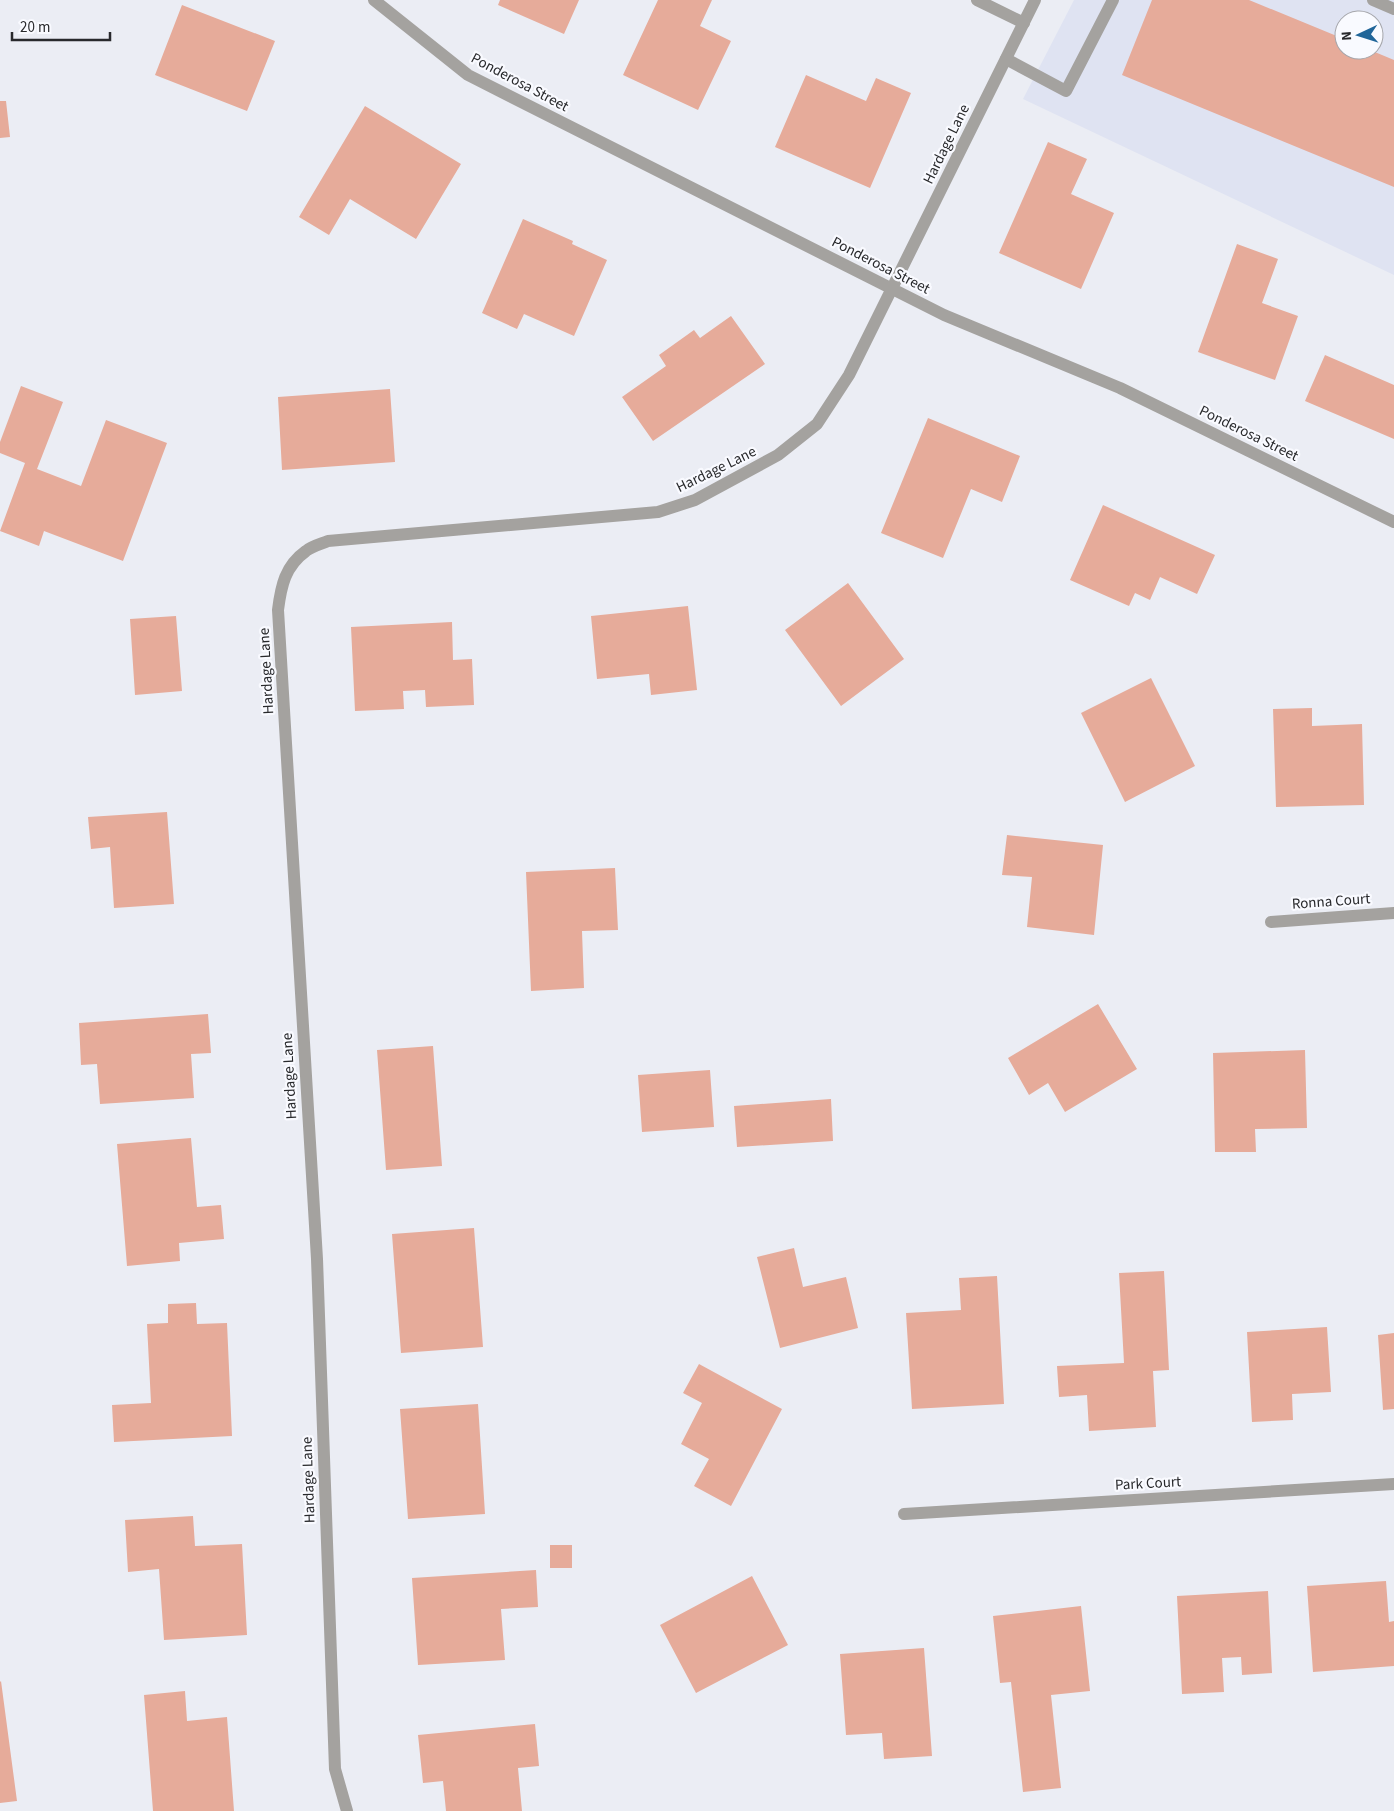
<svg xmlns="http://www.w3.org/2000/svg" width="1394" height="1811" viewBox="0 0 1394 1811" font-family="'Source Sans 3',sans-serif">
<style>
.built{fill:#dfe3f2;fill-rule:evenodd}
.building{fill:#e6ab9a}
.lines{fill:none;stroke-linecap:round;stroke-linejoin:round}
.service{stroke:#a4a29f;stroke-width:12}
.minor{stroke:#a4a29f;stroke-width:12}
.labels{text-anchor:middle;stroke-width:4.5;stroke-linejoin:round;paint-order:stroke}
.street-label{font-size:15px;fill:#28292c;stroke:#f9faff}
</style>
<rect width="100%" height="100%" fill="#ebedf4"/>
<path class="built" d="M1074 0H1394V275L1023 99ZM1344 20H1374V50H1344Z"/>
<path class="building" d="M500 0H579L564 34 498 5Z
M658 0H712L700 26 731 41 698 110 623 75Z
M1152 0H1249L1344 39V50H1370L1394 60V187L1122 75Z
M182 5 275 41 247 111 155 75Z
M806 75 866 101 876 78 911 93 870 188 775 147Z
M0 101H6L10 137 0 138Z
M365 106 461 164 416 239 350 199 329 235 299 217Z
M1048 142 1087 159 1071 194 1114 213 1081 289 999 253Z
M523 219 573 241 572 244 607 260 574 336 524 314 517 329 482 313Z
M1237 244 1278 259 1262 303 1298 316 1275 380 1198 352Z
M731 316 765 364 653 441 622 397 666 366 659 355 694 330 700 338Z
M1325 355 1394 385V439L1305 401Z
M21 386 63 402 37 469 81 486 106 420 167 443 123 561 44 531 39 546 0 531 25 463 0 453V442Z
M390 389 395 462 282 470 278 397Z
M928 418 1020 456 1002 502 971 489 943 558 881 533Z
M1103 505 1215 555 1197 594 1160 577 1150 600 1135 593 1129 606 1070 580Z
M848 583 904 659 841 706 785 630Z
M688 606 697 690 651 695 649 674 597 679 591 616Z
M176 616 182 691 135 695 130 619Z
M452 622 453 660 472 659 474 705 426 707 425 690 403 691 404 709 355 711 351 627Z
M1151 678 1195 766 1125 802 1081 713Z
M1312 708V726L1362 724 1364 805 1276 807 1273 709Z
M167 812 174 904 114 908 110 847 91 849 88 817Z
M1007 835 1103 845 1094 935 1027 927 1032 877 1002 875Z
M615 868 618 930 582 931 584 988 531 991 526 872Z
M1098 1004 1137 1069 1065 1112 1048 1083 1029 1095 1008 1058Z
M208 1014 211 1053 191 1054 194 1098 100 1104 97 1064 81 1065 79 1023Z
M433 1046 442 1166 386 1170 377 1050Z
M1305 1050 1307 1128 1255 1129 1256 1152H1215L1213 1053Z
M710 1070 714 1127 642 1132 638 1075Z
M831 1099 833 1141 737 1147 734 1106Z
M191 1138 197 1207 221 1205 224 1239 179 1243 180 1261 127 1266 117 1144Z
M474 1228 483 1347 401 1353 392 1234Z
M794 1248 803 1287 846 1277 858 1328 780 1348 757 1257Z
M1164 1271 1169 1370 1153 1371 1156 1427 1089 1431 1087 1395 1059 1397 1057 1366 1124 1363 1119 1273Z
M997 1276 1004 1404 912 1409 906 1313 961 1310 959 1278Z
M196 1303 197 1324 227 1323 232 1436 114 1442 112 1405 151 1403 147 1324 168 1323V1304Z
M1327 1327 1331 1392 1292 1394 1293 1420 1252 1422 1247 1332Z
M1394 1333V1409L1383 1410 1378 1335Z
M699 1364 782 1409 731 1506 694 1486 709 1459 681 1444 702 1403 683 1393Z
M478 1404 485 1514 408 1519 400 1409Z
M193 1516 195 1546 242 1544 247 1635 164 1640 159 1569 128 1572 125 1520Z
M550 1545H572V1568H550Z
M536 1570 538 1607 501 1609 505 1660 418 1665 412 1578Z
M752 1576 788 1645 696 1693 660 1625Z
M1386 1581 1389 1622 1394 1621V1666L1313 1672 1307 1586Z
M1268 1591 1272 1673 1242 1675 1241 1657 1222 1658 1224 1692 1182 1694 1177 1596Z
M1081 1606 1090 1691 1051 1695 1061 1788 1023 1792 1011 1682 1000 1683 993 1616Z
M924 1648 932 1756 884 1759 882 1733 846 1735 840 1654Z
M1 1681 17 1801 0 1803V1682Z
M185 1691 187 1721 227 1717 234 1811H153L144 1695Z
M535 1724 539 1766 518 1768 522 1811H446L443 1781 423 1783 418 1735Z"/>
<g class="lines">
<path class="service" d="M977 0 1024 23
M1373 0 1394 9
M1006 59 1066 91 1113 0"/>
<path class="minor" d="M374 0 468 75 944 315 1120 388 1394 522
M1271 922 1394 913
M904 1514 1394 1484
M347 1811 335 1769 317 1259 278 610C281 586 285 566 306 551 312 546 321 544 328 541L658 512 695 500 778 455 817 424 849 375 1035 0"/>
</g>
<g class="labels">
<g class="street-label">
<text transform="translate(520 82) rotate(28)" y="5">Ponderosa Street</text>
<text transform="translate(946 144) rotate(-64)" y="5">Hardage Lane</text>
<text transform="translate(881 265) rotate(27)" y="5">Ponderosa Street</text>
<text transform="translate(1249 433) rotate(26)" y="5">Ponderosa Street</text>
<text transform="translate(716 469) rotate(-26)" y="5">Hardage Lane</text>
<text transform="translate(266 671) rotate(-93)" y="5">Hardage Lane</text>
<text transform="translate(1331 901) rotate(-4)" y="5">Ronna Court</text>
<text transform="translate(289 1076) rotate(-93)" y="5">Hardage Lane</text>
<text transform="translate(308 1480) rotate(-92)" y="5">Hardage Lane</text>
<text transform="translate(1148 1483) rotate(-3)" y="5">Park Court</text>
</g>
</g>
<g transform="translate(1359 35) rotate(266)"><circle r="24" fill="#f9faff" stroke="#a5a6ab"/>
<path d="M0-4L9 19L0 12L-9 19Z" fill="#206599"/>
<text y="-8" font-size="14" font-weight="bold" text-anchor="middle" fill="#28292c">N</text>
</g>
<path d="M12 32v8h98v-8" fill="none" stroke="#28292c" stroke-width="2.5"/>
<text x="20" y="32" font-size="15" fill="#28292c" stroke="#f9faff" stroke-width="4" paint-order="stroke">20 m</text>
</svg>
